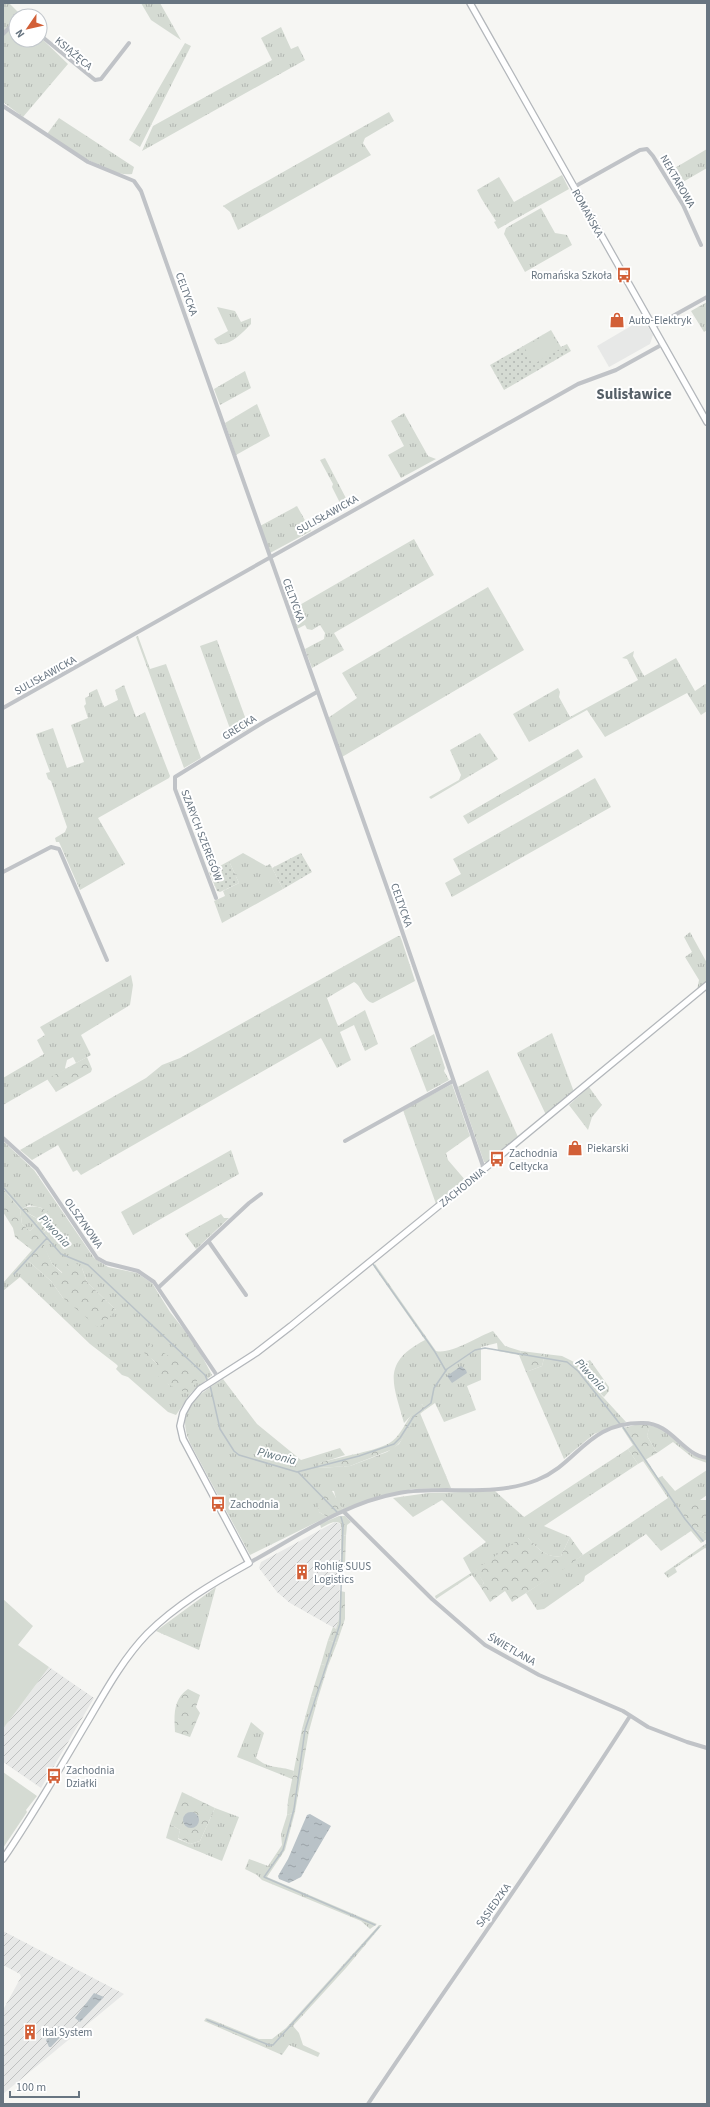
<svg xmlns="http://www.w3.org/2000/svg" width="710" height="2107" viewBox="0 0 710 2107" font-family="'Source Sans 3',sans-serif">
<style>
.built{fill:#e7e8e7}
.industrial{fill:url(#industrial-furrows)}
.grass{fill:url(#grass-tufts);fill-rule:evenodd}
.forest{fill:url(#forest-crowns)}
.park{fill:url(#park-dots)}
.garden{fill:#d5dbd3}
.water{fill:url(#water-ripples)}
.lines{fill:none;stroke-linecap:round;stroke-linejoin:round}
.stream{stroke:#b9c2c7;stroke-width:1.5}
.secondary-casing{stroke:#b3b7bb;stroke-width:8}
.street{stroke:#c0c3c7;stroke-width:4}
.secondary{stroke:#fff;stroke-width:5.5}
.labels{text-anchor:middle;stroke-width:4;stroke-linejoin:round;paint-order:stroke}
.street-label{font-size:11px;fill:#687581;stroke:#fff}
.poi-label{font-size:11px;fill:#687581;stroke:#fff;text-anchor:start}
.water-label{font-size:12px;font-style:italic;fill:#63767e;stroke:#fff}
.district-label{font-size:15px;font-weight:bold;fill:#555f67;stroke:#fff}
</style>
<defs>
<pattern id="industrial-furrows" width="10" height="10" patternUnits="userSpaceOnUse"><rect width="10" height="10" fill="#e7e8e7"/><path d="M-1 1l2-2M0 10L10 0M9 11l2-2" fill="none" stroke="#bfc1c1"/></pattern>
<pattern id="grass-tufts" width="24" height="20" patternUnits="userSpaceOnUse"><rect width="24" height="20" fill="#d5dbd3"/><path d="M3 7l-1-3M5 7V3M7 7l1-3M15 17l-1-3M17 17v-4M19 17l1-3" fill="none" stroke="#b1b6b1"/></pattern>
<pattern id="forest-crowns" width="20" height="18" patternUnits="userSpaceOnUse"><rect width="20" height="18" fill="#d5dbd3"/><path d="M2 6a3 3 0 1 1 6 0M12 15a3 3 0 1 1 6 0" fill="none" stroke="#b1b6b1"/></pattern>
<pattern id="park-dots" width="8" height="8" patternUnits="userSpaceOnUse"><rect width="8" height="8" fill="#d5dbd3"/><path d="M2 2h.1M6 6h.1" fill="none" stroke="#b1b6b1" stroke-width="1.8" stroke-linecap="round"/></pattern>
<pattern id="water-ripples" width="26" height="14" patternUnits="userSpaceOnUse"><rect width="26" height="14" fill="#b9c2c7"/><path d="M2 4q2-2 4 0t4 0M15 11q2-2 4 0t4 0" fill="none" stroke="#9aa2a7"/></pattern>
</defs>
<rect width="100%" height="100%" fill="#f6f6f3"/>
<path class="built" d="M643 319 653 335 650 344 609 367 597 346Z"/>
<path class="industrial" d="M335 1522 341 1524 339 1618 336 1629 290 1603 277 1592 259 1568 261 1562Z
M49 1667 94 1698 41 1788 3 1762V1729Z
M3 1931 124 1994 3 2094V2010L21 1977 20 1974 3 1965Z"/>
<path class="grass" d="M3 3H9L20 14 16 16V19L3 32Z
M141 3H160L181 40 151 20Z
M16 23V40H40V37L68 64 23 117 3 102V36Z
M281 27 291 49 298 46 305 60 142 151 153 126 272 60 261 38Z
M185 43 191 46 140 147 129 140Z
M389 112 394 121 365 138 363 143 371 155 238 230 230 212 223 206Z
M59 118 134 167 132 174C110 178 66 146 47 134Z
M707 149V168L676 186 668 172Z
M562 175 569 189 498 229 494 222 496 221C489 210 482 201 477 190L499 177 514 202Z
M541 208 555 233 567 235 572 245 525 272 504 234 506 228Z
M707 302V330L704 332 691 311Z
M217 307 235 311 241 322 251 318V324C242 333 231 346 217 344L214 339 228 331Z
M245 371 251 388 220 405 214 389Z
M257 404 270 436 236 455 225 423Z
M404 413 428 456 436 459 401 478 388 455 404 446 391 421Z
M325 458 348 502 355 504 340 512 341 505 332 487 333 484 320 460Z
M297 506 311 531 270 553 260 526Z
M414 539 434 575 334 633 344 650 312 668 305 649 324 639 325 633 320 625 312 630 307 629 305 625 297 629 291 610Z
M488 587 524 650 342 757 328 718 357 698 342 673Z
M138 636 150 669 166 664 201 758 184 768 136 637Z
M217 640 249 728 233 737 200 646Z
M634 651 633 656 644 676 676 658 695 691 707 683V711L701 715 687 693 605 737 587 710 529 742 513 714 558 688 560 692 559 697 570 717 638 680 627 659 622 658Z
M124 685 136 717 145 712 170 776 169 778 98 818 125 864 80 890 59 842H56L55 838 65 832 67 827 51 781 48 779 46 773 50 772 36 734 53 728 67 768 84 762 71 725 88 718 84 706 86 704 85 698 89 696V693L97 689 104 707 118 700 115 690Z
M480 733 498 759 431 799 429 797 459 780 461 775 450 750Z
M578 749 583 757 468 824 463 816Z
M595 778 611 807 452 897 445 883 461 874 453 859Z
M243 853 266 866 270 864 283 889 222 923 214 901 225 896 223 891 239 883 229 861Z
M690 932 707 963V981L697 990 699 980 685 957 692 952 684 937Z
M398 936H400L402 941 415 981 373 1003C363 1001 363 987 354 982L327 998 338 1026 365 1010 378 1044 365 1051 354 1025 340 1032 351 1060 337 1068 321 1038 81 1175 77 1170 73 1172 58 1145 32 1160 20 1150 146 1078 162 1065 180 1058Z
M131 975 133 985 130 1005 81 1035 91 1055 76 1063 73 1057 67 1060 65 1068 66 1069 3 1105V1078L44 1054 37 1040 45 1035 40 1027Z
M552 1033 574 1092 546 1115 517 1053Z
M434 1034 445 1068 444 1071 449 1080 427 1092 410 1048Z
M488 1070 518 1137 487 1163 484 1162 458 1087Z
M452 1084 470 1136 446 1153 448 1160 466 1181 436 1204 403 1110Z
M589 1087 602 1105 592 1117 588 1130 569 1105Z
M3 1141 34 1170 94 1258 108 1267 137 1273 152 1283 170 1312 196 1345 212 1375 191 1393 176 1415 168 1412 128 1377 122 1375 116 1369 118 1366 116 1364 90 1344 20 1277 3 1291V1283L25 1258 51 1281 63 1298 116 1310 87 1282 82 1268 63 1273 52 1264 42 1243 47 1236 43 1233 51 1226 42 1208 29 1205 22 1209C27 1215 35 1215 39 1221L30 1231 22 1224 20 1209 3 1189ZM181 1354 169 1385 157 1369V1364L150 1357 177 1362Z
M231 1150 239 1174 133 1235 121 1212Z
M221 1214 224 1218H229L196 1249 185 1234Z
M375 1264 436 1351C450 1355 479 1336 493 1331L505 1346 521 1351 519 1355 498 1351 497 1343 481 1347V1380L467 1386 476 1410 444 1422 435 1403 425 1410 422 1404 404 1423C393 1383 381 1363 425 1340L374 1267Z
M545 1354 562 1356 578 1364 584 1363 592 1385 626 1422 594 1434 564 1459 526 1372 542 1366Z
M223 1379 257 1424 301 1460 340 1448 345 1455 320 1463 318 1468 350 1466 387 1452 399 1444 412 1422 420 1413 451 1488 412 1489 344 1510 337 1503 334 1491 318 1490 319 1512 327 1517 250 1555 190 1443C175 1409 196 1396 223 1379Z
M649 1428H661L691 1454 707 1460V1463L693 1458 673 1442 657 1453 647 1436Z
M628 1449 638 1464 544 1526 570 1537 561 1556C548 1559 535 1547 528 1538L476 1570 484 1583 480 1586 472 1575 436 1599 435 1596 471 1573 463 1558 486 1542 442 1500 413 1517 393 1498 428 1493 495 1491 524 1517Z
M646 1459 658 1478 662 1476 675 1491 707 1470V1495L700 1500 694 1529 707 1534V1539L701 1543 691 1531 661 1551 646 1534 585 1576 584 1581 544 1609 537 1610 526 1593 668 1498 643 1461Z
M339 1516H345L351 1522 347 1525 346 1536 341 1534V1524C335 1519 327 1525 321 1528L320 1524Z
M707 1543V1549L705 1548 675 1568 677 1572 668 1578 664 1573Z
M216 1587 199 1650 156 1631Z
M328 1640 337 1643 328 1666 321 1664Z
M311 1696 318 1698 309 1731 302 1729Z
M251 1722 264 1733 256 1758C270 1770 278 1765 294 1771L292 1779 237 1757Z
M215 1808 239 1817 222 1861 166 1838 170 1824 180 1830 178 1839 190 1844 200 1841Z
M295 1812 285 1850 267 1877 377 1924 370 1929 361 1921 262 1880 257 1875 245 1869 249 1859 268 1866 282 1845 281 1834 287 1815Z
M379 1925H382L346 1968 293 2026 299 2033 303 2045 320 2053 318 2057 289 2045 282 2055 204 2021 206 2018 210 2019 259 2039H272L286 2028Z"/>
<path class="forest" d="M87 1057 92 1069 91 1072 56 1092 47 1079Z
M3 1189 20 1209 22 1224 30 1231 39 1221C36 1215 27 1215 22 1209 32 1204 44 1207 51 1215L53 1222 43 1233 47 1238 43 1243 52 1264 62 1273 64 1266 73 1261 82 1268 87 1282 116 1310 99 1328 63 1298 51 1281 25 1258 32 1250 15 1237 13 1228 3 1212Z
M151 1344 176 1361 180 1354 201 1373 195 1384 187 1393 169 1385 155 1374 157 1364C153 1358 147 1358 143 1351Z
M521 1351 545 1354 542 1366 526 1372 519 1355Z
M590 1360 609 1387V1391L604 1397 592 1385 587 1386 582 1379 587 1374 584 1363Z
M422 1404 425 1410C410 1420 407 1438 393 1449L350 1466 317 1468 320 1463C338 1457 378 1451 391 1442 404 1433 408 1413 422 1404Z
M635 1425H648L661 1428 659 1432 649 1429 647 1436 657 1453 638 1464 628 1449 633 1445 622 1428Z
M327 1486C336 1493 336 1502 344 1510L327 1517 319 1512C318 1505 315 1494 320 1487Z
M700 1500H707V1534L694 1529 681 1512Z
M341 1534 346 1536 345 1567H341Z
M570 1537 583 1555 562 1570 512 1602 505 1591 490 1602 480 1586 484 1583 475 1570 521 1538H528C535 1547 548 1559 561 1556Z
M340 1591 345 1592V1619L337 1643 328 1640 333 1627 336 1629 339 1618Z
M321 1664 328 1666 318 1698 311 1696Z
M188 1689 200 1695 196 1707 200 1713 190 1737 175 1732C174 1716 173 1699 188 1689Z
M302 1729 309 1731 295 1812 287 1815 288 1800Z
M182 1792 215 1808 200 1841 190 1844 178 1838 180 1830 170 1824Z"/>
<path class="park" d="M551 330 561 347 567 344 571 351 504 390 490 365Z
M301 853 312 872 283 889 272 868Z
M229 861 239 883 220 892 217 891 209 872Z"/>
<path class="garden" d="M551 332 560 349 534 364 524 347Z
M3 1599 33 1626 18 1645 49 1667 3 1729Z
M3 1772 37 1796 26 1810 27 1812 3 1848Z"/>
<path class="water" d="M461 1366 466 1370 467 1373 452 1383 447 1376Z
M183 1820a8 8 0 1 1 16 0a8 8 0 1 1-16 0Z
M310 1814 331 1826 301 1877 289 1883 279 1879 278 1876 288 1859 307 1815Z
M94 1993 104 1997 80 2022 75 2018Z
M59 2026 65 2032 51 2047H49L46 2040Z"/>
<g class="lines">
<path class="stream" d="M3 1187 61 1254 88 1265 205 1375 208 1382
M373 1264 435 1352 446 1371
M14 1274 47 1238
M210 1385 220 1429 234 1451 239 1455 297 1472 359 1456 394 1444 400 1438 414 1416 431 1403 434 1388 447 1369 475 1350 485 1348 567 1362 578 1371 620 1424
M623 1427 685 1519 703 1541
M298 1472 337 1512
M341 1517 343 1524 340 1624 305 1730 294 1809 283 1850 264 1877 375 1925
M706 1545 707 1546
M207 2020 269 2045H273L379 1927"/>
<g class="secondary-casing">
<path id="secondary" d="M470 3 707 422
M3 1859C34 1814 61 1766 89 1719 106 1690 123 1659 147 1634 176 1605 213 1583 249 1563L183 1439 180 1426 183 1413 189 1402 200 1389 256 1353 291 1326 484 1169 707 985"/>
</g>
<path class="street" d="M3 34 16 21
M40 35 95 80 101 79 129 43
M3 106 88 162 134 181 141 191 390 896 484 1169
M574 187 640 150 647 149 653 156 683 205 701 245
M653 327 707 297
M3 708 578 384 616 370 663 344
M3 872 51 847 59 849 107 960
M216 898 175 789V777L264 722 317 692
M3 1138 37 1169 97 1258 106 1263 138 1271 154 1282 218 1377
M345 1141 453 1081
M209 1242 246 1295
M159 1287 249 1203 261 1194
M344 1512 432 1599 485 1645 539 1675 623 1711 648 1727 687 1742 707 1748
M249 1563C297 1537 343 1503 399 1493 444 1485 492 1498 537 1480 579 1463 587 1422 643 1423 672 1423 681 1454 707 1458
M368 2104C455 1974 546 1848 630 1716"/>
<use href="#secondary" class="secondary"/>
</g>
<defs>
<g id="bus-bare" transform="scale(1.2)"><path d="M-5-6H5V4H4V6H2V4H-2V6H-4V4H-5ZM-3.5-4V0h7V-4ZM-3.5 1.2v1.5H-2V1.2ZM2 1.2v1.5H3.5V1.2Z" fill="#d25f37" stroke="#fff" stroke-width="2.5" paint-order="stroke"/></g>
<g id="shop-bare" transform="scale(1.2)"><path d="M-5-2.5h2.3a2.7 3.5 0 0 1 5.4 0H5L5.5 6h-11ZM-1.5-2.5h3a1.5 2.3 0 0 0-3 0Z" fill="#d25f37" stroke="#fff" stroke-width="2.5" paint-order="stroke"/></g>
<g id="building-bare" transform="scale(1.2)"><path d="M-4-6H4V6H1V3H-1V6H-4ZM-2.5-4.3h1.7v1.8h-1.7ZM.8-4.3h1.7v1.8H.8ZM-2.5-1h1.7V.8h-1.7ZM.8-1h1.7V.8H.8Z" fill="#d25f37" stroke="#fff" stroke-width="2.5" paint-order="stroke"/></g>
</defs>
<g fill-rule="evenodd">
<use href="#bus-bare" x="624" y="275"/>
<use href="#shop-bare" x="617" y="320"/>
<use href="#shop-bare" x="575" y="1148"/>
<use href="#bus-bare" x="497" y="1159"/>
<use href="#bus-bare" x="218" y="1504"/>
<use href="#building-bare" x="302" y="1572"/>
<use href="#bus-bare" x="54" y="1776"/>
<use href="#building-bare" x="30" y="2032"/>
</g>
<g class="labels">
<g class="street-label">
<text transform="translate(74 53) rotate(40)" y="4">KSIĄŻĘCA</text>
<text transform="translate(678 181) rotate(60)" y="4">NEKTAROWA</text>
<text transform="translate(588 213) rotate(61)" y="4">ROMAŃSKA</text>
<text transform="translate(187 294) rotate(70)" y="4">CELTYCKA</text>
<text transform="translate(327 514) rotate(-29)" y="4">SULISŁAWICKA</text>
<text transform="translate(294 600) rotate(70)" y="4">CELTYCKA</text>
<text transform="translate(45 675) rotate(-29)" y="4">SULISŁAWICKA</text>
<text transform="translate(239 727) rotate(-32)" y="4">GRECKA</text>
<text transform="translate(202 835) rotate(69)" y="4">SZARYCH SZEREGÓW</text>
<text transform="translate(402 905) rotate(71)" y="4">CELTYCKA</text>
<text transform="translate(462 1187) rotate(-39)" y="4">ZACHODNIA</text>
<text transform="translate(84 1223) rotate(55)" y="4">OLSZYNOWA</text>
<text transform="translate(512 1649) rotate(30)" y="4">ŚWIETLANA</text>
<text transform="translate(493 1905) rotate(-54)" y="4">SĄSIEDZKA</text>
</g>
<g class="poi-label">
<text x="612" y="279" text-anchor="end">Romańska Szkoła</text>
<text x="629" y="324">Auto-Elektryk</text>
<text x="587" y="1152">Piekarski</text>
<text x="509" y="1157">Zachodnia<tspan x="509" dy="13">Celtycka</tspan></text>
<text x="230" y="1508">Zachodnia</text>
<text x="314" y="1570">Rohlig SUUS<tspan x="314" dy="13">Logistics</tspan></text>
<text x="66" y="1774">Zachodnia<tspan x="66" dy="13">Działki</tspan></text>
<text x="42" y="2036">Ital System</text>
</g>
<g class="water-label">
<text transform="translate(55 1231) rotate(47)" y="4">Piwonia</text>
<text transform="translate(591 1375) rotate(48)" y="4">Piwonia</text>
<text transform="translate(277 1456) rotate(14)" y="4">Piwonia</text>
</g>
<g class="district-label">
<text x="634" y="399">Sulisławice</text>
</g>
</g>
<rect width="710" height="2107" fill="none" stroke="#687581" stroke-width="8"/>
<g transform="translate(28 28) rotate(236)"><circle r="19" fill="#ffffff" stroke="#c3c8cd"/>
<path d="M0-3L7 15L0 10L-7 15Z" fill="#d25f37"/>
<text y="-6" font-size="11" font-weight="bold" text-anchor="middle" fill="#687581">N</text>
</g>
<path d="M10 2091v6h69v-6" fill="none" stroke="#687581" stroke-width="2"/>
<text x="16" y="2091" font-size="12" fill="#687581" stroke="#ffffff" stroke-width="3" paint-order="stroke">100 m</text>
</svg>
